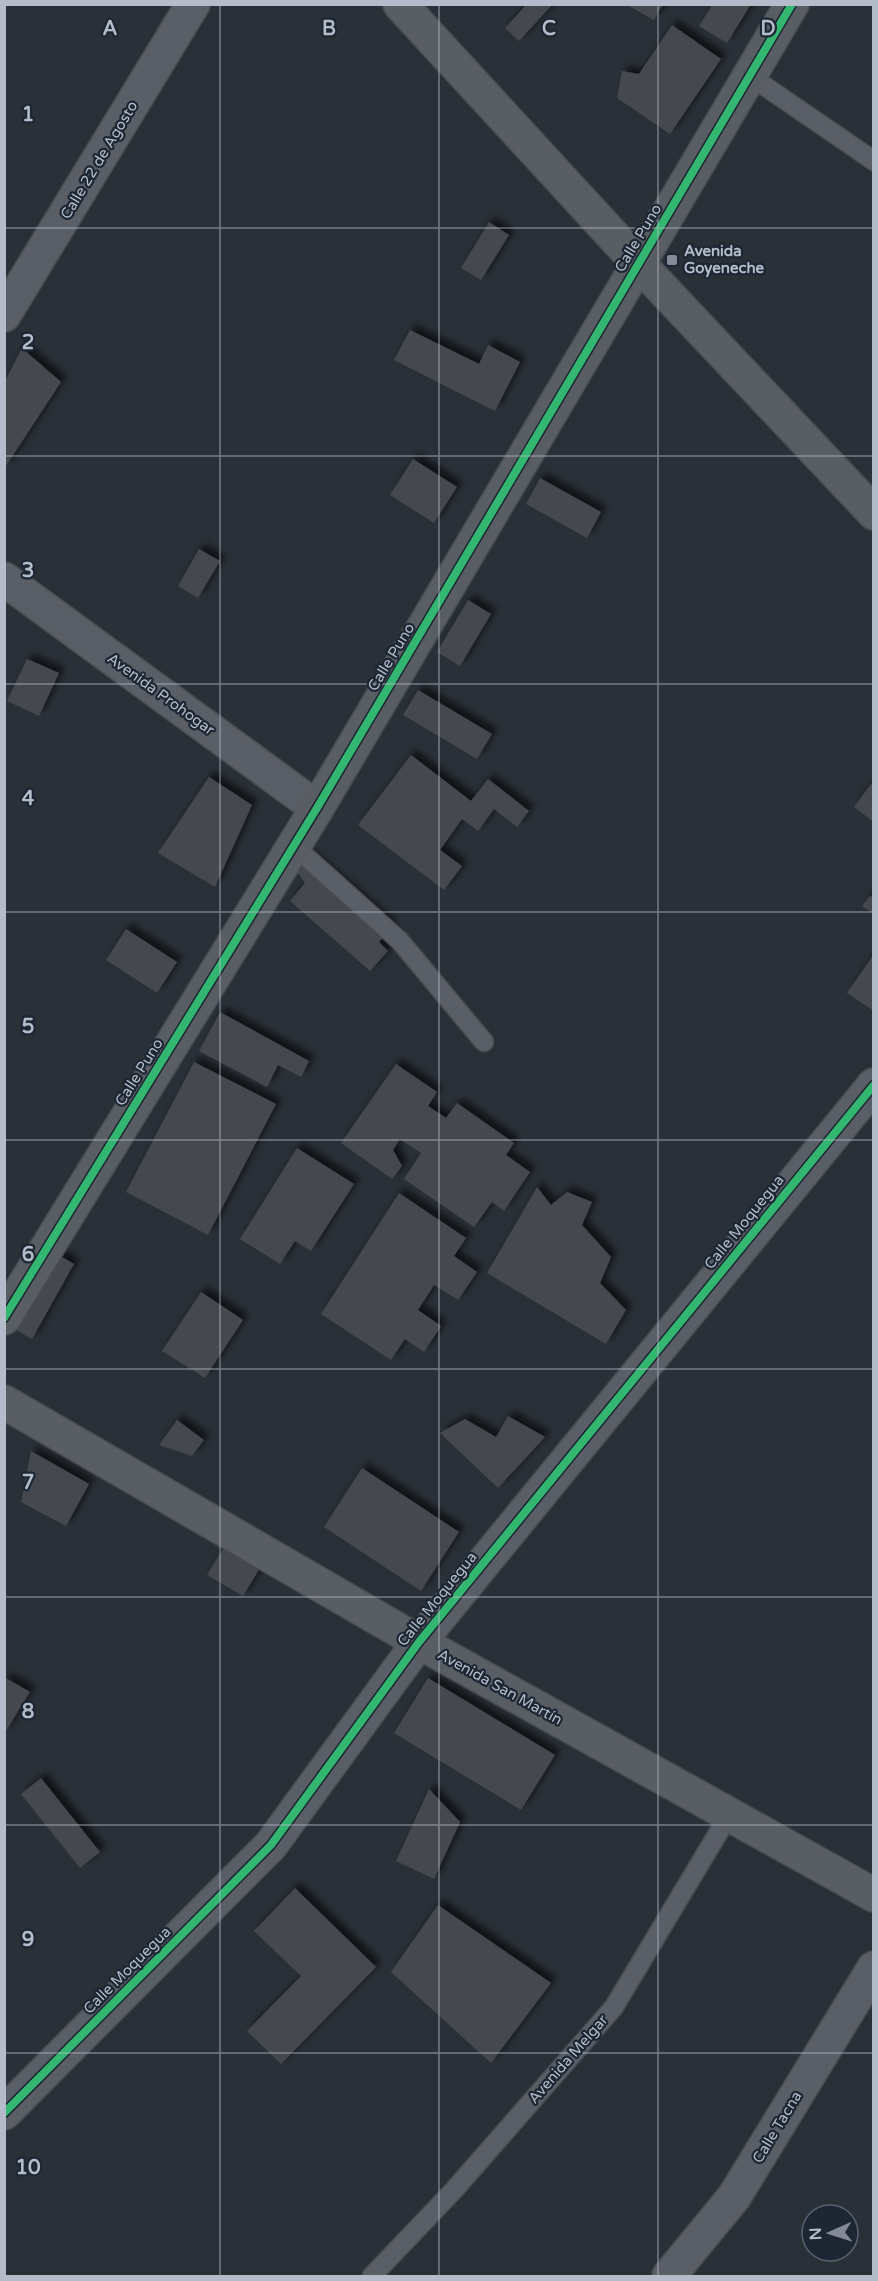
<svg xmlns="http://www.w3.org/2000/svg" width="878" height="2281" viewBox="0 0 878 2281" font-family="'Varela Round',sans-serif">
<style>
.building{fill:#444950;filter:url(#shadow)}
.lines{fill:none;stroke-linecap:round;stroke-linejoin:round}
.lane-casing{stroke:#484c53;stroke-width:21}
.street-casing{stroke:#484c53;stroke-width:36}
.secondary-casing{stroke:#484c53;stroke-width:36}
.lane{stroke:#5a5e66;stroke-width:18}
.street{stroke:#5a5e66;stroke-width:33}
.secondary{stroke:#595d64;stroke-width:33}
.cycleway-casing{stroke:#1d2633;stroke-width:11}
.cycleway{stroke:#33b770;stroke-width:8}
.grid{fill:none;stroke:#b4bcc9;stroke-width:1.5;stroke-opacity:0.55}
.poi-dot{fill:#848b96;stroke:#1d2633;stroke-width:2}
.labels{text-anchor:middle;stroke-width:4.5;stroke-linejoin:round;paint-order:stroke}
.street-label{font-size:15px;fill:#b4bcc9;stroke:#1d2633}
.poi-label{font-size:15px;font-weight:bold;fill:#b4bcc9;stroke:#1d2633;text-anchor:start}
.grid-label{font-size:20px;text-anchor:middle;font-weight:bold;fill:#b4bcc9;stroke:#1d2633;stroke-width:4.5;stroke-linejoin:round;paint-order:stroke}
</style>
<defs>
<filter id="shadow"><feDropShadow dx="5.5" dy="-5.5" stdDeviation="3" flood-color="#0009"/></filter>
</defs>
<rect width="100%" height="100%" fill="#2a3038"/>
<path class="building" d="M527 4H553L519 41 505 28Z
M625 4H663L654 20Z
M713 4H751L727 43 699 26Z
M672 25 721 59 670 134 617 98 622 71 639 74Z
M489 222 509 235 481 280 461 268Z
M410 330 479 364 488 345 520 362 495 411 394 360Z
M22 348 61 382 4 469V383Z
M413 459 457 487 434 523 390 495Z
M540 478 601 512 587 538 526 504Z
M199 549 220 561 198 598 178 586Z
M468 600 491 614 460 666 437 652Z
M27 659 59 673 39 716 7 701Z
M418 690 492 734 477 759 403 715Z
M411 755 471 801 488 779 529 811 517 827 494 809 478 831 462 819 440 850 462 866 444 890 358 825Z
M209 777 252 805 215 887 158 853Z
M871 784 874 786V822L854 807Z
M308 855 392 927 379 942 388 951 370 971 290 901 305 883 295 869Z
M870 896 874 898V914L862 906Z
M126 929 177 962 157 993 106 960Z
M874 954V1011L847 993Z
M220 1012 309 1061 301 1077 278 1065 267 1087 199 1051Z
M194 1062 276 1104 208 1235 126 1192Z
M396 1064 437 1092 428 1106 446 1118 457 1103 514 1143 506 1155 530 1172 504 1211 492 1202 474 1227 404 1179 421 1153 400 1139 393 1150 402 1166 392 1179 341 1143Z
M297 1148 354 1184 311 1251 295 1241 280 1264 240 1239Z
M537 1187 551 1205 567 1192 592 1202 582 1225 611 1257 600 1283 626 1310 606 1344 487 1273Z
M399 1193 466 1238 454 1256 477 1272 458 1300 434 1285 418 1310 441 1326 424 1352 405 1339 391 1360 321 1314Z
M57 1254 74 1264 32 1339 16 1330Z
M201 1292 243 1320 205 1378 162 1351Z
M508 1416 545 1437 498 1488 440 1433 465 1419 496 1437Z
M177 1420 204 1440 192 1456 159 1445Z
M31 1451 89 1484 66 1526 21 1502Z
M362 1468 459 1532 421 1591 324 1527Z
M224 1547 260 1568 243 1596 207 1575Z
M4 1677 30 1692 4 1734Z
M428 1678 555 1755 521 1810 394 1733Z
M41 1778 100 1852 80 1868 21 1794Z
M429 1789 460 1822 434 1879 396 1861Z
M295 1888 376 1967 281 2064 247 2031 301 1976 254 1931Z
M438 1905 551 1983 491 2063 391 1972Z"/>
<g class="lines">
<g class="lane-casing">
<path id="lane" d="M750 76 874 161
M294 846 400 941 484 1042
M372 2276 454 2190 614 2007 729 1815"/>
</g>
<g class="street-casing">
<path id="street" d="M4 315 193 4
M4 579 317 808
M4 2113 271 1845 419 1642 874 1085
M669 2276 734 2197 874 1968"/>
</g>
<g class="secondary-casing">
<path id="secondary" d="M400 4 639 264 874 513
M4 1318 317 808 792 4
M4 1402 419 1642 874 1895"/>
</g>
<use href="#lane" class="lane"/>
<use href="#street" class="street"/>
<use href="#secondary" class="secondary"/>
<g class="cycleway-casing">
<path id="cycleway" d="M4 1318 317 808 792 4
M4 2113 271 1845 419 1642 874 1085"/>
</g>
<use href="#cycleway" class="cycleway"/>
</g>
<path class="grid" d="M220 4V2276M439 4V2276M658 4V2276M4 228H874M4 456H874M4 684H874M4 912H874M4 1140H874M4 1369H874M4 1597H874M4 1825H874M4 2053H874"/>
<rect class="poi-dot" x="666" y="254" width="12" height="12" rx="3"/>
<g class="labels">
<g class="street-label">
<text transform="translate(99 160) rotate(-59)" y="5">Calle 22 de Agosto</text>
<text transform="translate(638 238) rotate(-59)" y="5">Calle Puno</text>
<text transform="translate(391 657) rotate(-59)" y="5">Calle Puno</text>
<text transform="translate(161 694) rotate(36)" y="5">Avenida Prohogar</text>
<text transform="translate(139 1072) rotate(-58)" y="5">Calle Puno</text>
<text transform="translate(744 1222) rotate(-51)" y="5">Calle Moquegua</text>
<text transform="translate(437 1599) rotate(-51)" y="5">Calle Moquegua</text>
<text transform="translate(500 1687) rotate(29)" y="5">Avenida San Martín</text>
<text transform="translate(127 1970) rotate(-45)" y="5">Calle Moquegua</text>
<text transform="translate(568 2059) rotate(-49)" y="5">Avenida Melgar</text>
<text transform="translate(777 2127) rotate(-59)" y="5">Calle Tacna</text>
</g>
<g class="poi-label">
<text x="684" y="256">Avenida<tspan x="684" dy="17">Goyeneche</tspan></text>
</g>
</g>
<g class="grid-label">
<text x="110" y="35">A</text>
<text x="329" y="35">B</text>
<text x="549" y="35">C</text>
<text x="768" y="35">D</text>
<text x="28" y="121">1</text>
<text x="28" y="349">2</text>
<text x="28" y="577">3</text>
<text x="28" y="805">4</text>
<text x="28" y="1033">5</text>
<text x="28" y="1261">6</text>
<text x="28" y="1489">7</text>
<text x="28" y="1718">8</text>
<text x="28" y="1946">9</text>
<text x="28" y="2174">10</text>
</g>
<rect width="878" height="2281" fill="none" stroke="#b4bcc9" stroke-width="12"/>
<g transform="translate(830 2233) rotate(267)"><circle r="28" fill="#1d2633" stroke="#59626f" stroke-width="1.5"/>
<path d="M0-4.5L10 22L0 15L-10 22Z" fill="#848b96"/>
<text y="-9" font-size="16" font-weight="bold" text-anchor="middle" fill="#b4bcc9">N</text>
</g>
</svg>
